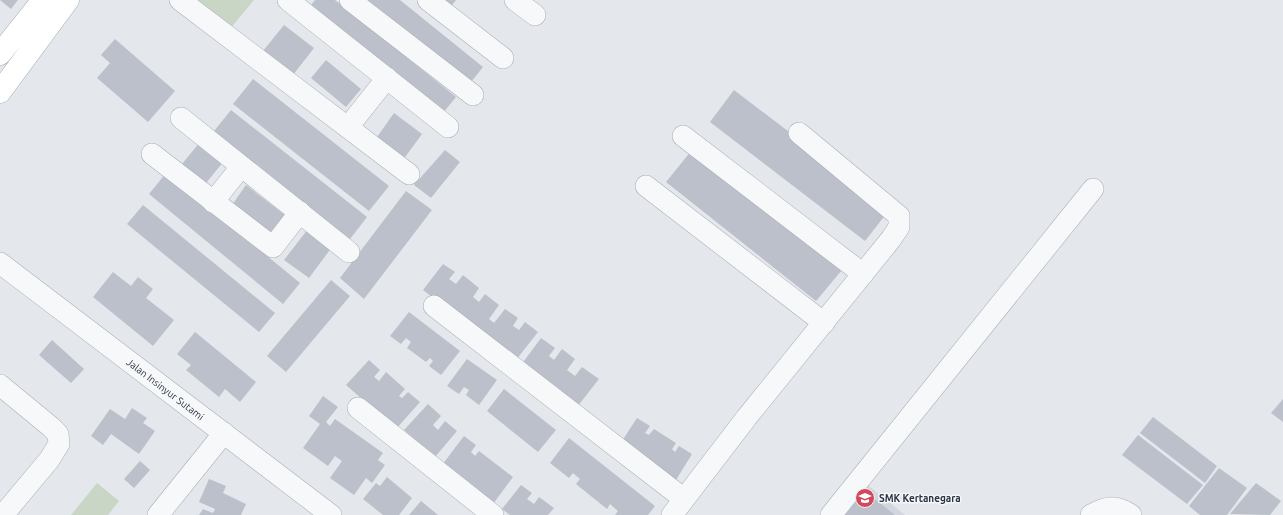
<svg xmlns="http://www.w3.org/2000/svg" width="1283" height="515" viewBox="0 0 1283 515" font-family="Ubuntu,sans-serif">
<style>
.built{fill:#d2d6de}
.green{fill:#c9d6c5}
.building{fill:#bbc0ca}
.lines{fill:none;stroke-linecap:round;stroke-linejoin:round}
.minor-casing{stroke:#a9aeb7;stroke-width:22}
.major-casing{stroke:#a3abb8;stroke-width:23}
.minor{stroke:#f7f8fa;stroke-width:21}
.major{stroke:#fff;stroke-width:22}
.labels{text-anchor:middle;stroke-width:3;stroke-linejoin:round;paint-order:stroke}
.street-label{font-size:10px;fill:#2b3445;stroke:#f4f6f9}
.poi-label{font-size:10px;font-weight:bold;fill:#2b3445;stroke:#f4f6f9;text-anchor:start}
</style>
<rect width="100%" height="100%" fill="#e4e7ec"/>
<path class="built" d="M861 480 905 515H834Z"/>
<path class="green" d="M192 0H254L229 30Z
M97 483 119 501 108 515H71Z"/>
<path class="building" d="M0 0H18L11 9Z
M315 0H335L456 97 439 118 306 11Z
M359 0H400L483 67 467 87Z
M437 0H456L449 9Z
M284 25 314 48 293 75 263 51Z
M115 39 175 91 148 122 97 78 110 63 101 55Z
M326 60 361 89 346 107 311 78Z
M253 79 389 186 369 211 233 104Z
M734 90 890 209 865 241 710 122Z
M231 110 367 217 347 243 210 136Z
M394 113 422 134 403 160 375 140Z
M200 142 224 161 202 188 178 169Z
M445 150 460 162 431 198 414 185Z
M692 150 842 270 816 301 666 182Z
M166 173 300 283 283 304 149 194Z
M246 185 285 215 270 234 232 205Z
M406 191 432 210 364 299 340 278Z
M143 205 275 313 259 332 127 224Z
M311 225 335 243 309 278 284 260Z
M443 264 455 272 449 279 456 284 463 275 479 288 473 297 479 302 485 294 499 305 489 319 494 323 505 309 518 318 513 326 519 330 525 322 538 332 516 360 423 290Z
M113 272 131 286 138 277 153 289 146 298 174 320 153 346 93 297Z
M331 280 350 296 286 372 267 356Z
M409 312 460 351 441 375 429 366 433 361 430 358 426 362 407 348 411 342 406 338 401 344 390 336Z
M195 332 256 382 240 402 225 389 219 397 186 370 191 365 177 354Z
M541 338 555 348 549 356 554 360 562 349 575 359 567 370 575 376 582 367 599 379 577 407 521 365Z
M52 340 84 369 71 383 39 355Z
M467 359 497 380 479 405 466 395 469 390 464 387 459 394 447 386Z
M369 360 380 370 374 377 379 381 386 372 405 389 399 396 402 398 408 392 420 402 396 429 346 385Z
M504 389 556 430 538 452 487 411Z
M323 396 338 407 326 422 330 426 335 419 383 453 378 460 385 465 372 483 366 478 354 495 330 478 342 461 335 456 328 466 303 448 320 424 309 416Z
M1283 399V422L1271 413Z
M428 404 441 416 433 425 438 430 445 421 457 431 435 457 404 430Z
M132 408 147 418 143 423 155 431 139 454 111 434 103 445 91 436 110 409 125 419Z
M1153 417 1217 466 1205 483 1140 433Z
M637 418 650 426 645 433 649 435 654 429 676 443 672 449 675 452 679 446 692 454 676 480 620 444Z
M1138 435 1203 485 1187 504 1122 455Z
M464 436 476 445 471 452 475 456 479 451 513 477 493 504 442 465Z
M569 438 655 506 648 515H615L618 511 610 504 607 509 576 484 580 479 573 473 569 478 550 463Z
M140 461 150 470 134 488 124 479Z
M1219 468 1247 488 1227 515H1200L1189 506Z
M387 477 412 498 399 515H383L363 499 376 483 380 486Z
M209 479 226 486 223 493 246 504 241 515H199L203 509 213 513 215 509 199 502Z
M1256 483 1281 501 1270 515 1230 514Z
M521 485 532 493 527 499 534 504 539 497 554 508 548 515H510L502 509Z
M861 488 895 515H840Z
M421 501 438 515H409Z"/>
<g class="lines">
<g class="minor-casing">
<g id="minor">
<path d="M180 0 409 174"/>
<path d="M288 0 448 127"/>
<path d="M350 0 473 95"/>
<path d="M428 0 503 58"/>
<path d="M515 0 535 15"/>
<path d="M181 118 349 252"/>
<path d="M348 127 387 78"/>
<path d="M683 136 863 274"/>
<path d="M152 154 273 247 300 212"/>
<path d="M646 186 824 323"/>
<path d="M213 202 241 167"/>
<path id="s1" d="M0 263 331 515"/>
<path d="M434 306 684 499"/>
<path d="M0 385 51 427 58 434 59 444 49 460 3 515"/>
<path d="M358 408 493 515"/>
<path d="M158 515 224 433"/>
<path d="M672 515 747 417 891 239 899 227V216L799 133"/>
<path d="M831 515 1093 189"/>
<path d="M1091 515C1106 506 1116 505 1131 515"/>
</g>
</g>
<g class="major-casing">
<path id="major" d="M0 54 43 0
M0 92 68 0"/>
</g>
<use href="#minor" class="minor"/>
<use href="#major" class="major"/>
</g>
<defs>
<g id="school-disc" transform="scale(1)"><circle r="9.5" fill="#d1495b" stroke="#f4f6f9"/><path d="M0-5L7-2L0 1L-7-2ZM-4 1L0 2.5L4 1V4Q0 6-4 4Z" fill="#fff"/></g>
</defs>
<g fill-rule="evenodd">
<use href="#school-disc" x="865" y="498"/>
</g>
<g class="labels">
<g class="street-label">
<text dy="4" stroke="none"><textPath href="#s1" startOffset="208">Jalan Insinyur Sutami</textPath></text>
</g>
<g class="poi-label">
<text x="879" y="502">SMK Kertanegara</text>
</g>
</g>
</svg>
